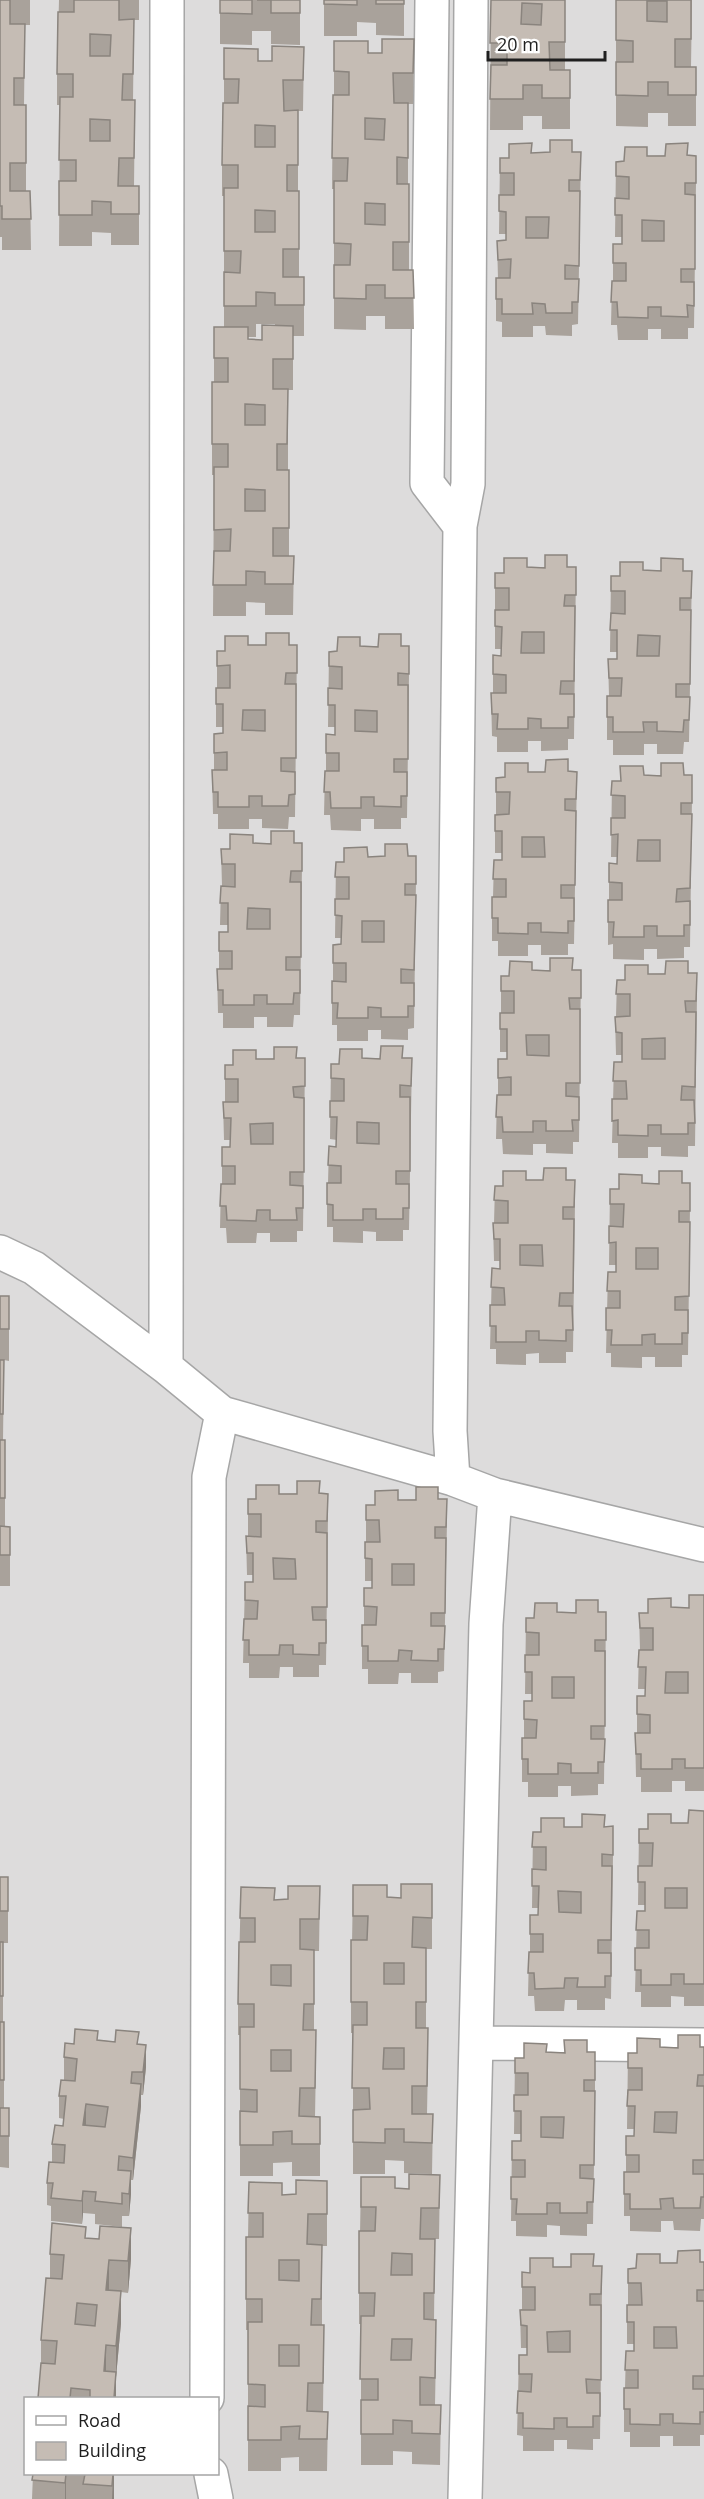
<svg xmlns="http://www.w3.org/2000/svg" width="704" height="2499" viewBox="0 0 704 2499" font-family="'Open Sans',sans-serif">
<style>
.residential{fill:#dddcdc;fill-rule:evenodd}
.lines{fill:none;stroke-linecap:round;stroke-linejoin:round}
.minor-casing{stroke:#a6a6a6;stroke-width:36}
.minor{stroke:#fff;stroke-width:33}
.wall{fill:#a9a29b;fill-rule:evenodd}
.shaded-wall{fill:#8a847e}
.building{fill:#c5bcb4;stroke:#8a847e;stroke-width:1.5;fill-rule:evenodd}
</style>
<rect width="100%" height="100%" fill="#f0ede5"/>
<path class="residential" d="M0 0H704V2499H0ZM26 2398H218V2474H26Z"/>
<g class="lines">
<g class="minor-casing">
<path id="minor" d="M432 0 427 483 460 526
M0 1252 34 1268 166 1367 222 1413 453 1479 495 1495 704 1545
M166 1367 167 0
M453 1479 450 1431 460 526 468 484 471 0
M477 2043 704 2045
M207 2398 209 1477 222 1413
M211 2474 216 2499
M465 2499 486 1624 495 1495"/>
</g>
<use href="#minor" class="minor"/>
</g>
<path class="wall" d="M0 0H30V25H25L24 105H26V191H30L31 250H2V237H0Z
M59 0H139V20H134L133 100H135L134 186H139V245H111V233L92 232V246H59L60 105H57V74Z
M220 0H300V45L271 44V31H252V45L220 44Z
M324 0H404V36L376 35V23L357 22V36H324Z
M491 0H565V70H570V129H542V116H523V130H490Z
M616 0H692L691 67H696V126H668V113H648V127L616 126Z
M414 39 413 104H408V184H409V270H413L414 329H385V316H366V330L334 329V189H332L333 95H334V41L368 53H382Z
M304 47 303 111H298V191H299V277H304V336H293V390H288V470H289V556H294L293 615H265V603L246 602V616H213L214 475H212V444L214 382V327H224V196H222V165L224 103V48L258 61H272ZM256 324H275V325L262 340 248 339V337H256Z
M581 152 578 324 572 325V336L546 335 545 326H533V337H502V322L496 321V278H498L497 241 506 240V234H499L500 158H509L532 153Z
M688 155 696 183 694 328H688V339H661V329H648V340H618L617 325H611L612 281H613V244H622V237H615L616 162 624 161 647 156Z
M527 567H576L574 739H568V750L541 751V741H528V752H497V737L492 736 491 693H493V655L501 656V649H495V573H504Z
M643 570 692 571 689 742H684L683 754H657V744H644V755H613V740H607V696H609L608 659H617V652H610L611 576H620Z
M248 645H297L295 817H289L288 829 262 828V819H249V829H218V814H213L212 770H214V734L223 733V727H216V688H217V651H225Z
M360 646H401L409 674 407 818H401V829H374V819H361V831L331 830 330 815H324L325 771H326V734L335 735V727H328L329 652 337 651Z
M528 772H577L574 944H568V955H541V945H528V956H498V941H492V897H493L494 860H502V853H495V815H496V778L505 777Z
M644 775H684L692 797 690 947H684V958L657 959V949H644V960L613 959V944L608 945V900H609V863L617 864V857H611L612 781H620Z
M253 843H294L302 865 300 1015H294L293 1027H267V1017H254V1028H223V1013H218L217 969H219V932H228V925H220L221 886H222L221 849H230Z
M408 856 416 879 414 1028 408 1029V1040L381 1039V1030H368V1041H337V1025H332V981L333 982V945L341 944V938H335L336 862H344L368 857Z
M532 970H581L579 1142H573V1154L546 1153V1144H533V1155L503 1154 502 1139H496L497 1095H498V1059H507V1052H500V1013H501V976H509Z
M688 973 697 996 695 1146H688V1157L661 1156V1147H648V1158H618V1143H612L614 1062H622V1055H616L615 1017 616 1016 617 980H625L648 974Z
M305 1058 303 1231H297V1242H270V1233H257L256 1243H227L226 1228H220L221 1184H222V1147H230L231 1140H224L223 1102H225V1065H233L256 1059Z
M362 1058H412L409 1230H403V1241H376V1232L363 1231V1243L333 1242V1227H327V1183H328L329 1146 336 1147 337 1140 330 1139 331 1064H339Z
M526 1180H566L575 1202 573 1352H566V1363H539V1353L526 1354V1365L496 1364V1349H490L492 1268 500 1269V1261H494L493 1223H494L495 1186H503Z
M642 1183H682L690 1206 688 1355H682V1367H655V1357H642V1368L611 1367V1353H606L608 1272H616V1265H609L610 1189H619Z
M0 1296H9V1361L4 1360 3 1440H5V1526L10 1527V1586H0Z
M320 1493 328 1516 326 1665H319V1677H293V1667H280L279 1678H249V1663H243L245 1582H253V1575H247L246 1536H248V1499H256L279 1494Z
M438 1499 447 1522 444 1671 438 1672V1683H411V1673H399L398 1684H368V1669H362V1625H364V1588H372V1581H365V1542H366V1505H375L398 1500Z
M704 1595V1791H685V1781H672V1792H641V1777H636L635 1733H637V1696H645V1689H638L639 1650H640L639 1613H648L671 1607 689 1608Z
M557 1612H606L604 1784H598V1795L571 1796V1786H558V1797H528V1782H522V1738H524V1701H532V1694H525L526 1618H534Z
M704 1811V2006H684V1997L671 1996V2007H641V1992H635L637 1911H645V1905H638L639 1829H648L671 1823H688Z
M564 1827H605L613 1855 611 1999 605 1998V2010H577V2000H565L564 2011H535L534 1996H528L529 1952H530V1915H538L539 1908H532L533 1832H541Z
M0 1877H8V1943H3V2022H4V2108H9V2168L0 2167Z
M432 1884V1949H426V2028L428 2060 427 2114H433L432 2174 404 2173V2161L385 2160V2174H353V2033H351V2002L353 1885 387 1897 401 1898Z
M320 1886 319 1951H314V2030L316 2061 315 2117H320V2176H292V2162L273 2163V2176H240V2035H238V2004L241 1887 275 1900 288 1899Z
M98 2040 139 2044 146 2067 143 2095H141V2106L133 2180H131V2194L129 2216H122V2227L95 2224V2214L83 2213 82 2224 51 2221V2206L47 2205V2183L52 2162V2144L63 2126 64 2119 59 2118V2096L64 2080V2057L74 2044Z
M660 2047H704V2219H701L700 2231 674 2230 673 2221H661V2232L630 2231V2216H624V2172H626V2136H634V2129H627L628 2053H637Z
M547 2052H595V2102L593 2224H587V2236L560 2235V2226L547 2225V2237L516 2236V2221H511L512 2141H521V2134H514L515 2058H524Z
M440 2175 439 2239H435L434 2320 436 2351 435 2405H441L440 2465 412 2464V2452L393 2451V2465H361V2324H359V2293L361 2177 395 2188 409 2189Z
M327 2181V2246H322V2325H324L323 2412H328L327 2471H299V2457L281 2458V2471H248V2330H246V2237H248L249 2182 282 2195 296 2194Z
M86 2238 131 2259 128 2293 121 2292V2323L116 2377V2398H38L41 2366V2340L50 2278V2254Z
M704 2262V2435H700V2446H673V2436H660V2447H630V2432H624V2388H625L626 2351H634V2344H627V2305H628V2269L636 2268 660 2263Z
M594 2266 602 2289 600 2439H593V2450L567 2449V2440H554V2451H523V2436L517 2435 519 2355H527V2348H521L520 2310 522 2309V2272L530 2273 553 2267Z
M33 2474H114V2499H32Z"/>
<path class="shaded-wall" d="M146 2045V2067L143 2095V2072Z
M141 2084V2106L133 2180V2158Z
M86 2104V2127L83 2125Z
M131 2171V2194L129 2216V2194Z
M83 2191V2213L82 2224V2201Z
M131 2228V2259L128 2293V2261Z
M109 2260V2291L106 2290Z
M121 2291V2323L116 2377V2346Z
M106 2345V2376L104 2371Z
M116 2372V2398H114Z
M66 2474V2499H65V2483Z
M113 2474H114V2499H112Z"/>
<path class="building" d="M0 0H10V24H25L24 78H14V105H26V163H10V191H30L31 219H2V206H0Z
M74 0H119V20L134 19 133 74H123L122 100H135L134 158H119L118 186H139V214H111V202L92 201V215H59V181H76V160H59L60 97H73V74H57L58 12H74ZM90 34 111 35 110 56H90ZM90 119 110 120V141H90Z
M220 0H252V14L220 13Z
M257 0H300V13H271V0Z
M324 0H357V5L324 4Z
M376 0H404V4H376Z
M491 0H565V42H549L550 70H570V98H542V85H523V99H490L491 65H507V43H490ZM522 3 542 4 541 25 521 24Z
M616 0H691V39H675V67H696V95H668V82H648V96L616 95V62H633V41L616 40ZM647 1H667V22L647 21Z
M382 39H414L413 73H393L394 103H408V158L397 157V184H409V242H393V270H413L414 298H385V285H366V299L334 298V265H350L351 244 334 243V181H347L348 158H332L333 95H349V72L334 71V41H368V53H382ZM365 118 385 119 384 140 365 139ZM365 203 385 204V225L365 224Z
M272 46 304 47 303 80H283L284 111 298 110V165H287V191H299V249H283V277H304V305H275V293L256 292V306H224V272L240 273 241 251H224V188H238V165H222L223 103H238L239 79H224V48L258 49V61H272ZM255 125 275 126V147H255ZM255 210 275 211V232H255Z
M550 140H572V152H581L580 180H569V191H580L579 266 565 265V279H579L578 302H572V313H546L545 304 532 303 533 314H502V299H496V278H510L511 259 498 260 497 241 506 240V212L499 211V195H514V173H500V158H509V144L532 143 531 153 550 152ZM526 217H549L548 238H526Z
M688 143 687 155 696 156V183H685V194L695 195V269H681V282H694V306L687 305 688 317 661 316V307H648V318L618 317 617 302H611L612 281H626V263H613V244H622V215H615V198L629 199V177L616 176V162L624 161 625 147H647V156H665L666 144ZM642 220 664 221V241H642Z
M262 325 293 326V359H273V389H288L287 444H277V470H289V528H273V556H294L293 584H265V572L246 571V585H213L214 551H230L231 529 214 530V467H228V444H212V382H228V358H214V327H248V339L262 340ZM245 404 265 405V425H245ZM245 489 265 490V511H245Z
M545 555H567V567H576V595H565L564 606H575L574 681H561L560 694H574V717H568V728H541V719L528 718V729H497L498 714H492L491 693H506V675L493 674V655L501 656 502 627 495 626V610H509V588H495V573H504V558H527V567L545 568ZM522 632H544V653H521Z
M661 558 683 559V571H692L691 598H680V610H691L690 684H676V697H690L689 720H684L683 732 657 731V722H643L644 732H613V717H607V696H621L622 678H609L608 659H617V630H610L611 613 625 614V591H611V576H620V562H643V570L661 571ZM638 635 660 636 659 656H637Z
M266 633H289V645H297V673H286L285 684H296V758H281V771L295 772V794L289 795 288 806H262V796H249V807H218V792H213L212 770H227V752L214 753V734L223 733V704H216V688H230V665L217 666V651H225V636H248V645H266ZM243 710H265V731L242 730Z
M379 634H401V646H409V674L398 673V685H408V759H394V772H407V796H401V807L374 806V797H361V808H331L330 792H324L325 771H339V753H326V734L335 735V705H328V688L342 689V667L329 666V652L337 651 338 637H360V646L378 647ZM355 710 377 711V732L355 731Z
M568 759V771L577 772 576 799H565V810L576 811 575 885H561V898H574V921H568V933L541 932V923H528V934L498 933V918H492V897H506V879H493L494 860H502V831H495V815L509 814 510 792H496V778L505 777V763H528V772H545L546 760ZM522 837H544L545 857H522Z
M661 763H683L684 775H692V803H681V814H692L690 888 677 889 676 902 690 901V925H684V936H657V926H644V937H613L614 922H608V900H622V883L609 882V863L617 864 618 834 611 835V818H625V796L611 795 612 781H621L620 766H643L644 775 661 776ZM638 840H660V861H637Z
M271 831H294V843H302V871H291L290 882H301V957H286V970H300V993H294L293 1004H267V995H254V1005H223V990H218L217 969H232V951H219V932H228V903H220L221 886 235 887V864H222L221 849H230V834L253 835V843L271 844ZM248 908 270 909V929H247Z
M385 844H407L408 856H416V884H405V895H416L414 970 401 969V983H414V1006H408V1017H381V1008L368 1007V1018H337L338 1003H332V981L346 982V963H333V945L341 944 342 916 335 915V899H349V877H335L336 862H344V848L367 847 368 857 385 856ZM362 921H384V942H362Z
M550 958H573L572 970H581V998H569L570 1009H580V1083H566V1096L579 1097V1120H572L573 1131H546V1121H533V1132H503L502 1117H496L497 1095H511V1077L498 1078V1059H507V1029H500V1013H514V991H501V976H509L510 961 532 962V970L550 971ZM526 1035H549V1056L527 1055Z
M666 961H688V973H697L696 1001H685L686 1012H696L695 1087 682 1086 681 1100H694L695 1123H688V1134H661V1125H648V1136L618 1135V1120L612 1121V1099H627L626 1081H613L614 1062H622V1033L616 1032 615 1017 630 1016V994H616L617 980H625V965H648V974H665ZM665 1038V1059H642V1039Z
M381 1046H403L402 1058H412L411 1086 400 1085V1097H410V1171H396V1184H409V1208H403V1219H376V1209H363V1220H333V1205L327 1204V1183H341V1166L328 1165 329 1146 336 1147 337 1117H330V1101H344V1079L331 1078V1064H339L340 1049H362V1058L380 1059ZM357 1122 379 1123V1144L357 1143Z
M274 1047H297L296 1058H305V1086L293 1087 294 1097 304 1098V1172H290V1185L303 1186V1208H296L297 1220H270V1210H257L256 1221 227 1220 226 1206H220L221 1184H235V1166H222V1147H230L231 1118H224L223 1102H238V1079H225V1065H233V1050H256V1059H274ZM273 1123V1144H251L250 1124Z
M544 1168H566V1180H575L574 1207H563V1219H574L573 1293H560L559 1306H572L573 1330H566V1341L539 1340V1331H526V1342H496V1326H490V1305H505L504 1288 491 1287 492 1268 500 1269V1239H494L493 1223H508V1201L494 1200 495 1186H503V1171H526V1180H543ZM520 1245H542L543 1266 520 1265Z
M659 1171H682V1183H690V1211H679V1222H690L689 1296 675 1297V1310H688V1333H682V1344H655V1334L642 1335V1345H611L612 1330H606V1308H620V1291H607L608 1272H616V1242L609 1243V1226L623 1227 624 1204H610V1189H619V1174L642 1175V1183L659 1184ZM636 1248H658V1269H636Z
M0 1296H9V1329H0Z
M0 1360H4L3 1414H0Z
M0 1440H5V1498H0Z
M297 1481H320L319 1493 328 1494 327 1521H316V1532L327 1533V1607H312L313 1620H326V1643H319V1655L293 1654V1645H280L279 1655H249V1640H243L244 1619H257L258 1601 245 1600V1582H253V1553H247L246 1536 261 1537V1514H248V1499H256V1485H279V1494H297ZM273 1558 295 1559 296 1579H274Z
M416 1487H438V1499H447L446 1527H435V1538H446L445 1613H431V1626H445L444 1649H438V1661L411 1660 412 1651 399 1650 398 1661H368V1646H362V1625H376L377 1607 364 1606V1588H372V1559L365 1558V1542H380L379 1520H366V1505H375V1491L398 1490V1500H416ZM392 1564H414V1585H392Z
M0 1526 10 1527V1555H0Z
M689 1595H704V1768H685V1759H672V1769H641V1754H636L635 1733H650V1715L637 1714V1696H645L646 1667H638L639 1650H653V1628H640L639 1613H648V1599L671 1598V1607L689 1608ZM666 1672H688V1693H665Z
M576 1600H598V1612H606V1640H595V1651H605V1726H591V1739H605L604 1762H598V1773H571V1764L558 1763V1774H528V1759H522V1738H536L537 1720 524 1719V1701H532V1672H525V1655H539V1633L526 1632V1618H534L535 1603H557V1612L576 1613ZM552 1677H574V1698H552Z
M689 1810 704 1811V1984H684V1974H671V1985H641V1970H635V1948H649V1930H636L637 1911H645V1882H638V1866H652L653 1843H639V1829H648V1814H671V1823H688ZM665 1888H687V1908H665Z
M582 1814 605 1815 604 1827 613 1826V1855L602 1854V1866H612L611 1940H598V1953H611V1976H605V1987H577L578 1978H565L564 1988 535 1989 534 1973H528L529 1952H543V1934H530V1915H538L539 1886H532V1869L546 1870V1847H532L533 1832H541V1818H564V1827H582ZM558 1891 581 1892V1913L559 1912Z
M0 1877H8V1911H0Z
M401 1884H432V1918L413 1917 412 1947 426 1948V2002H416V2028H428L427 2086H412V2114H433L432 2143 404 2142V2129H385V2143L353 2142V2110L370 2109 369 2088H352L353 2025H367V2002H351V1940H367L368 1916H353V1885H387V1897L401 1898ZM384 1963H404V1984H384ZM384 2048H404V2069H383Z
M288 1886H320L319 1919H300V1949L314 1950V2004H304L303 2030H316L315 2088H300L299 2116 320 2117V2144H292V2131L273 2132V2145H240V2111L257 2112V2090L240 2089V2027H254V2004H238L239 1942H255V1918H240L241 1887 275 1888 274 1900 288 1899ZM271 1965H291V1986L271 1985ZM271 2050H291V2071H271Z
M0 1942H3V1996H0Z
M0 2022H4V2080H0Z
M75 2029 98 2031 97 2040 115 2042 116 2030 139 2032 137 2044 146 2045 143 2072H132L131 2083 141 2084 133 2158 119 2156 118 2170 131 2171 129 2194 122 2193V2204L95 2201 96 2192 83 2191 82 2201 51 2198 53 2183H47L49 2162 64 2163 65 2145 52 2144 55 2125 63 2126 66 2096H59L61 2080 75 2081 77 2059 64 2057 65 2043 74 2044ZM86 2104 108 2107 105 2127 83 2125Z
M678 2035H700V2047H704V2075H698L697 2086H704V2160H693V2174H704V2197H701L700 2208H674L673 2198 660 2199 661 2209H630V2194H624V2172H639V2155H626V2136H634L635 2106H627L628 2090H642V2068H628V2053H637V2038L660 2039V2047L678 2048ZM655 2112H677L676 2133 654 2132Z
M564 2040H587V2052H595V2080H584V2091H595L594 2165H580V2178L594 2179 593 2202H587V2213H560V2203H547V2214H516L517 2199H511V2177H525V2160H512V2141H521V2111H514V2095H528V2073H515V2058H524V2043L547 2044 546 2052 565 2053ZM541 2117H564L563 2138 541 2137Z
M0 2108H9V2136H0Z
M409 2174 440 2175 439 2208H421L420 2239H435L434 2293H424V2319L436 2320 435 2378 420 2377V2405H441L440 2434 412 2433V2421L393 2420V2434H361V2400H378V2379H360L361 2316H374L375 2293H359V2231H375L376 2207H361V2177H395V2188L409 2189ZM392 2253 412 2254V2275H391ZM392 2339H412L411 2360H391Z
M296 2180 327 2181V2214H308L307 2244 322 2245 321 2299H312L311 2325H324L323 2383H308L307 2411 328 2412 327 2439H299L300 2426 281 2427V2440H248V2406L265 2407V2385L248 2384V2322H262V2299H246V2237H263V2213H248L249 2182 282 2183V2195L296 2194ZM279 2260H299V2281L279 2280ZM279 2345H299V2366H279Z
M52 2223 86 2227 85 2238 99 2239 100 2226 131 2228 128 2261 109 2260 106 2290 121 2291 116 2346 106 2345 104 2371 116 2372 114 2398H90V2390L71 2388 70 2398H38L41 2363 55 2364 57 2341 41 2340 46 2278 62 2279 64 2255 50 2254ZM77 2303 97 2305 95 2326 75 2324Z
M700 2250V2262H704V2290H697V2301H704V2376H693V2389H704V2412H700V2424L673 2423V2414H660V2425L630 2424V2409H624V2388H638V2370H625L626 2351H634V2322H627V2305H642L641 2283H628V2269L636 2268 637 2254H660V2263H677L678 2251ZM654 2327H676L677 2348H654Z
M571 2254H594L593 2266H602L601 2294H590V2305H601V2380L586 2379 587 2393H600V2416H593V2427H567V2418H554V2429L523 2428V2413H517L518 2391 531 2392 532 2374H519V2355H527V2326L521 2325 520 2310H535V2287H522V2272L530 2273V2258H553V2267H571ZM570 2331V2352H548L547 2332Z
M33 2474H66L65 2483 32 2480Z
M85 2474H113L112 2486 83 2484Z"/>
<rect x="24" y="2397" width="195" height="78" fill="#ffffff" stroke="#a5a5a5" stroke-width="1.5"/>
<rect x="36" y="2416" width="30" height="9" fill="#ffffff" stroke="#a5a5a5" stroke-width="1.5"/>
<text x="78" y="2427" font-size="18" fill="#1f1f1f">Road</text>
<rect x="36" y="2442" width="30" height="18" fill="#c5bcb4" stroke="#a5a5a5" stroke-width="1.5"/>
<text x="78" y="2457" font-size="18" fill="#1f1f1f">Building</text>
<path d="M488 51v9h117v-9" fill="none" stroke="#1f1f1f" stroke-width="3"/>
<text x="497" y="51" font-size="18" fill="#1f1f1f" stroke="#ffffff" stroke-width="4.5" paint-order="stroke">20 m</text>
</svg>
